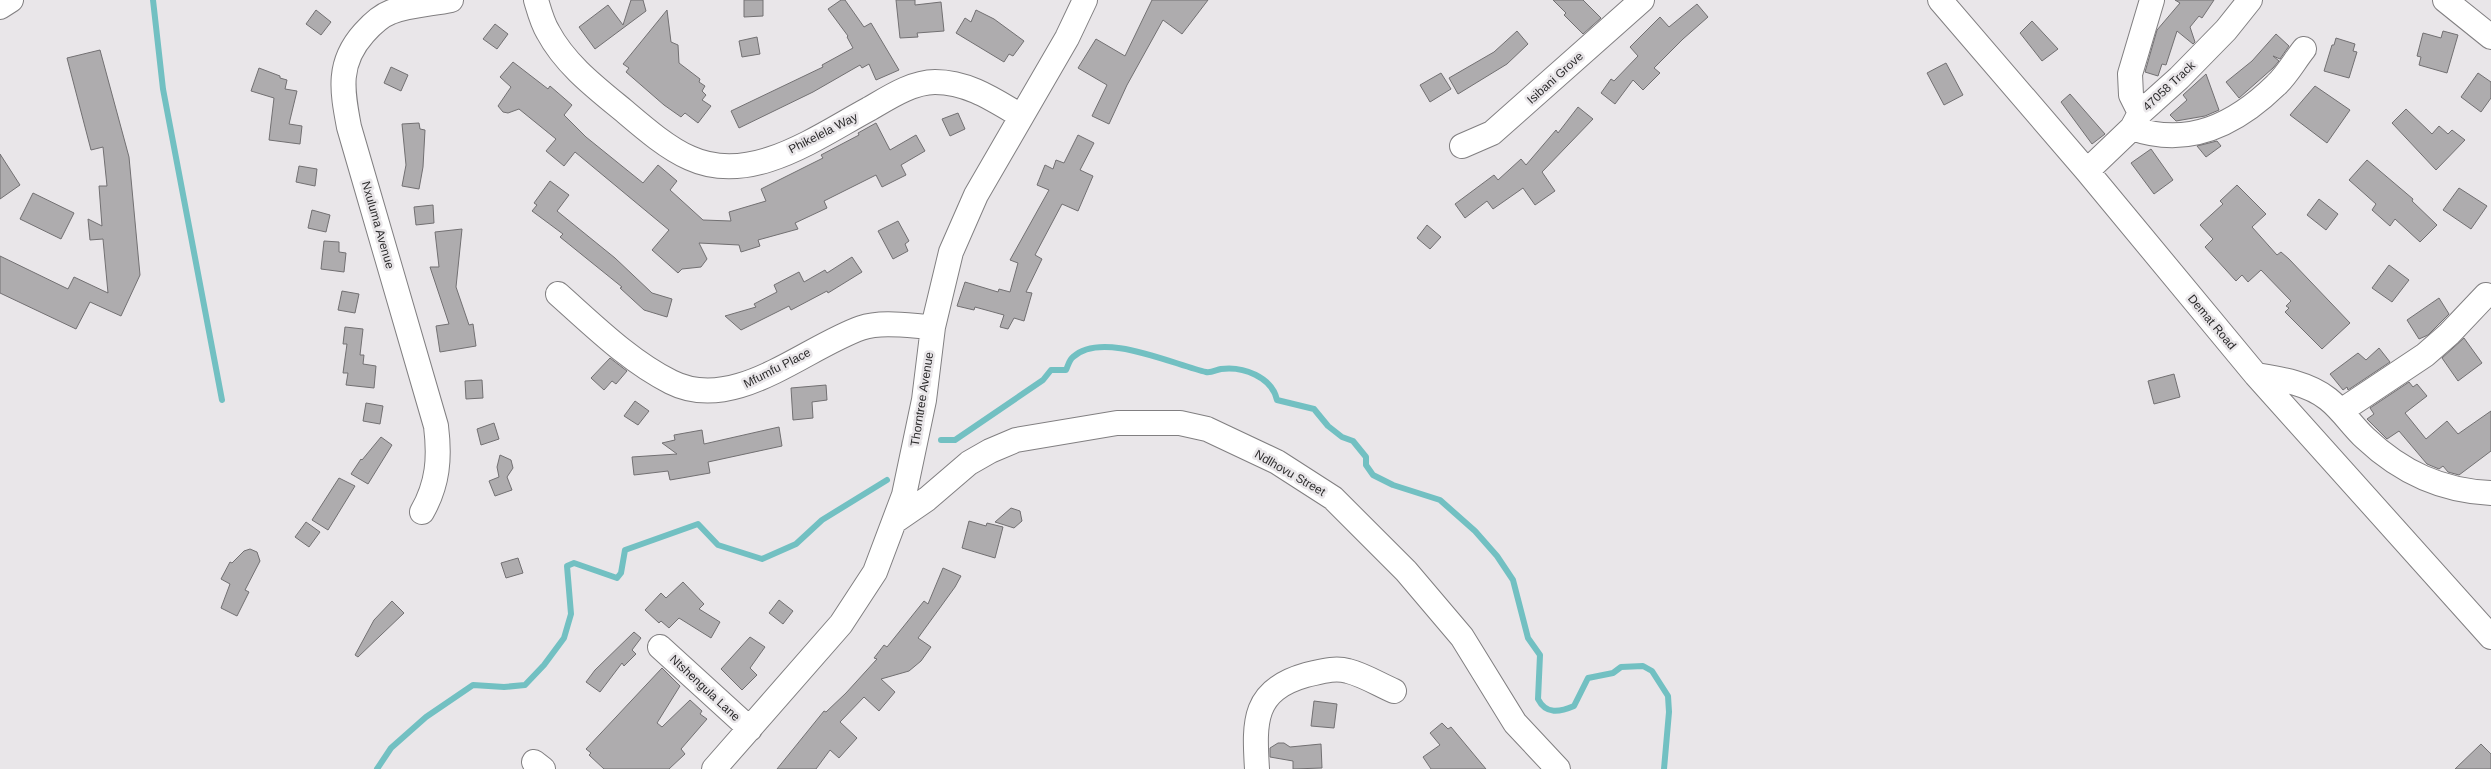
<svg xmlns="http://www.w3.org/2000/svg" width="2491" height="769" viewBox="0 0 2491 769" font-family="Arial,sans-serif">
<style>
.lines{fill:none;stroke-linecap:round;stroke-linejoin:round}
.stream{stroke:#72c0c2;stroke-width:6}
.building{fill:#aeacae;stroke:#727072}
.minor-casing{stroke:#817f81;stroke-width:26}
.minor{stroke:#fff;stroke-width:24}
.labels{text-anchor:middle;stroke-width:5;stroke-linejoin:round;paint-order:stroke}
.street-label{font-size:12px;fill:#2c2b2c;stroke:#e9e6e9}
</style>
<rect width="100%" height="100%" fill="#e9e6e9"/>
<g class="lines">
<path class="stream" d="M153 0 163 89 222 400
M941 440H955L1043 380 1051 370H1066C1068 366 1069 360 1073 357 1102 330 1174 365 1206 372 1211 373 1216 370 1221 369 1243 366 1272 377 1277 400L1314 409 1328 426 1342 437 1353 441 1366 457V465L1373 475 1393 485 1440 500 1475 531 1497 556 1513 580 1528 638 1540 655 1538 699C1546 715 1560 712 1574 706L1588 678 1613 673 1621 667 1643 666 1652 671 1668 696 1669 712 1664 769
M377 769 391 748 426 717 473 685 504 687 525 685 544 665 564 638 571 614 567 566 574 563 617 578 621 573 625 550 698 524 718 545 762 559 796 544 822 520 887 480"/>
</g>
<path class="building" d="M631 0H643L646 11 595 49 579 27 608 5 623 25Z
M744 0H763V16L744 17Z
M841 0H845L864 27 871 23 899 70 876 80 869 64 862 68 860 65 813 92 739 128 731 111 823 67 822 65 853 48 847 37 848 36 828 9Z
M896 0H915V5L941 2 944 31 917 33 918 37 900 38Z
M1152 0H1208L1182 34 1163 20 1127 85 1109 124 1092 116 1107 85 1078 68 1096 39 1125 56Z
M1553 0H1583L1601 18 1583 34 1564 15 1566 13Z
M2175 0H2214L2202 18 2199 16 2190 27 2195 42 2193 44 2177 31 2166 65 2162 64 2158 76 2145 72 2157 30 2180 3Z
M1697 4 1708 17 1683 39 1654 68 1660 73 1643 90 1633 80 1615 104 1601 93 1611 79 1614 81 1638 56 1630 47 1660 17 1669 27Z
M316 10 331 22 321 35 306 24Z
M667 10 671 42 678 45 679 63 700 79 699 82 705 86 702 91 706 95 702 100 711 106 698 123 685 113 681 117 664 105 626 72 629 68 623 64Z
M976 10 994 19 1024 41 1013 56 1009 54 1004 62 956 33 965 18 971 22Z
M2032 21 2058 49 2042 61 2020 33Z
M495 24 508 34 497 49 483 39Z
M1517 31 1528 44 1507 64 1458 94 1449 78 1494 52Z
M2443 31 2458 35 2447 73 2419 65 2421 57 2417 56 2423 33 2441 38Z
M2276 34 2289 46 2280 59 2273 56 2279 61 2273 68 2239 98 2226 82 2252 61Z
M757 37 760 54 742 57 739 41Z
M2336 38 2355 44 2353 51 2357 52 2349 78 2324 71 2332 45H2334Z
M100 50 129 157 140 275 121 316 90 302 76 329 0 293V256L68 289 74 277 108 293 103 239 90 240 88 219 102 226 99 186H107L103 147 91 150 67 58Z
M513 62 548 89 550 86 572 105 564 115 586 137 643 183 658 165 677 181 670 190 703 220 731 221 729 212 766 201 761 189 823 158 821 155 859 135 858 133 876 123 890 150 916 135 925 151 901 165 906 175 882 187 876 175 824 201 827 208 795 223 798 229 758 240 760 246 741 252 739 245 699 243 707 259 701 267 682 269 678 273 652 250 669 230 575 152 564 166 546 151 556 139 519 109 508 113 503 112 498 106 511 87 500 77Z
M1946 63 1963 95 1944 105 1927 73Z
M391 67 408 75 401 91 384 83Z
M259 68 280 76V78L287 80 285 89 297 91 289 124 302 126 300 144 269 140 274 98 251 91Z
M1441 73 1451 89 1430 102 1420 85Z
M2478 73 2491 82V98L2481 112 2461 97Z
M2206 74 2219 110 2205 116 2176 121 2170 115 2187 100 2183 95Z
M2315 86 2350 110 2327 143 2290 115Z
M2070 94 2105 134 2092 144 2061 102Z
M1578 107 1593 119 1542 172 1555 191 1535 205 1523 188 1493 209 1487 201 1465 218 1455 204 1494 175 1498 180 1521 159 1526 165 1556 130 1558 133Z
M2406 109 2432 134 2439 126 2448 134 2452 130 2465 140 2436 170 2392 123Z
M958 113 965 129 950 136 942 119Z
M419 123 420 129 425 130 423 167 419 189 402 186 406 165 402 124Z
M1078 135 1094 143 1080 170 1093 176 1078 211 1062 204 1035 255 1042 259 1026 292 1032 293 1024 321 1014 318 1008 329 1000 327 1004 315 975 307 974 310 957 306 965 282 998 292 999 289 1010 292 1018 263 1010 260 1049 190 1037 185 1045 165 1053 169 1056 160 1064 163Z
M2217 141 2221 146 2206 157 2197 146Z
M2151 149 2173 180 2154 194 2131 163Z
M0 154 20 185 0 199Z
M2367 160 2413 199 2412 201 2437 225 2420 242 2395 219 2390 226 2372 210 2376 204 2349 180Z
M299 166 317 169 315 186 296 182Z
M550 181 569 195 557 211 615 258 652 293 672 299 667 317 644 310 620 288 622 287 560 237 563 234 532 211 537 205 534 203Z
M2237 185 2266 214 2252 227 2277 255 2281 252 2289 259 2350 323 2322 349 2285 312 2289 308 2286 306 2291 301 2261 270 2248 282 2242 275 2236 281 2205 247 2213 239 2200 225 2223 204 2220 201Z
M2459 188 2487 206 2471 229 2443 210Z
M33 193 74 213 61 239 20 219Z
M2319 199 2338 214 2326 230 2307 215Z
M433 205 434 223 416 225 414 207Z
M312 210 330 215 326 232 308 228Z
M898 221 909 241 905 244 908 251 893 259 878 231Z
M1427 225 1441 237 1430 249 1417 238Z
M462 229 456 287 469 325 473 324 476 346 440 352 436 326 449 324 430 267H439L435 232Z
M324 241 339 242V252L346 253 344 272 321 269Z
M852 257 862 272 828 293 827 291 791 310 789 306 741 330 725 316 756 307 754 304 777 292 774 285 799 272 804 282 825 270 827 273Z
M2389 265 2409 280 2392 302 2372 288Z
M342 291 359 294 355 313 338 310Z
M2439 298 2449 314 2428 335 2419 339 2407 320Z
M345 327 363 329 360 355H364L363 364 376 366 374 388 346 385 348 373H343L347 344H343Z
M2464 338 2482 363 2458 381 2442 358Z
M2379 348 2390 362 2348 390 2347 387 2343 390 2330 374 2358 353 2366 360Z
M610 358 627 371 616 384 612 381 604 390 591 378Z
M2174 374 2180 397 2154 404 2148 381Z
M482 380 483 398 466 399 465 381Z
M2409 382 2413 387 2417 384 2427 396 2405 413 2426 439 2447 421 2458 434 2491 411V451L2459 475 2448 472 2443 466 2439 469 2427 464 2399 431 2387 439 2367 419 2374 414 2370 408Z
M826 385 827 400 812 402 813 418 793 420 791 388Z
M635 401 649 411 638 425 624 416Z
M366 403 383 406 380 424 363 421Z
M494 423 499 439 481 445 477 429Z
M779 427 782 446 708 462 710 473 670 480 668 471 634 475 632 457 677 454 662 443 675 440 674 435 702 430 704 444Z
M381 437 392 445 368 484 351 474 361 459 362 460Z
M500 455 511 460 513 468 507 477 512 490 495 496 489 481 499 477 497 467Z
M339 478 355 486 328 530 312 520Z
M1011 508 1020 511 1022 521 1014 528 995 522Z
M969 521 986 526 987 523 1003 527 995 558 962 548Z
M306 522 320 532 309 547 295 537Z
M250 549 257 552 260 561 245 590 249 592 237 616 221 608 230 584 221 579 230 562 232 563 244 551Z
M518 558 523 573 506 578 501 563Z
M943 568 961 576 955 587 918 638 931 647 921 661 909 671 881 679 895 692 879 711 864 697 840 722 857 738 839 758 830 750 816 769H777L824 711 826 712 846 693 877 659 874 658 884 645 887 647 924 601 928 604Z
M683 582 704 604 699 609 720 622 711 638 679 618 669 628 661 621 659 623 645 610 661 593 666 598Z
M779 600 793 611 783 624 769 613Z
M392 601 404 613 358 657 355 655 374 620Z
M634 632 641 638 632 650 636 654 624 666 622 663 600 692 586 682 595 670Z
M750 637 765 647 750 668 757 675 742 690 721 669Z
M662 668 680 686 657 723 662 727 690 700 702 711 700 714 707 719 681 749 685 754 669 769H604L589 755 591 753 586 749Z
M1314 701 1337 704 1334 728 1311 726Z
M1442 723 1448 729 1451 727 1486 769H1431L1423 757 1440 745 1430 733Z
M1278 743H1284L1290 747 1321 744 1322 768 1293 769V761L1270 757V748Z
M2481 744 2491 754V769H2455Z"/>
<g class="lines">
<g class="minor-casing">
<path id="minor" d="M536 0C539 10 542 22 548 32 565 64 595 87 623 110 643 127 667 148 690 158 751 186 817 137 869 109 888 98 912 82 935 82 968 82 994 100 1021 116
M1940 0 2087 171 2256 375 2491 637
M2445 0 2491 37
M0 7 11 0
M2140 113 2131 95 2130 74 2152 0
M2132 128C2188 148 2235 125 2276 85 2287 75 2295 60 2304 49
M1462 146 1492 133 1642 0
M2087 171 2132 128 2140 113 2179 78 2226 30 2250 0
M558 294C593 325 629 361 671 382 734 414 804 348 861 328 882 321 911 326 933 327
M2256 375C2280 379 2308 383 2328 399 2342 410 2352 426 2365 438 2401 472 2441 491 2491 493
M2341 411 2425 355 2449 334 2486 295
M422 512C438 484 440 458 436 426L349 127C342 90 337 63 364 33 372 24 380 16 391 12 409 5 432 4 451 0
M895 521 927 499 969 463 990 451 1016 440 1117 423H1180L1207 429 1277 462 1333 498 1406 571 1462 637 1515 723 1558 769
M660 647 750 729
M534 762 543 769
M714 769 841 624 875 572 904 495 924 400 933 327 951 252 976 195 1067 38 1085 0
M1257 769C1254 721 1253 690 1306 675 1320 672 1334 667 1348 671 1364 675 1380 685 1394 691"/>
</g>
<use href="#minor" class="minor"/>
</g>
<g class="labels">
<g class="street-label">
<text transform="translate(1555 78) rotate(-42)" y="4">Isibani Grove</text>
<text transform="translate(2169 86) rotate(-43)" y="4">47058 Track</text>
<text transform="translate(823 133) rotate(-27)" y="4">Phikelela Way</text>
<text transform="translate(378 225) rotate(74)" y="4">Nxuluma Avenue</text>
<text transform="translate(2212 322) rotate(50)" y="4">Demat Road</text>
<text transform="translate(777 368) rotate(-27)" y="4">Mfumfu Place</text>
<text transform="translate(922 399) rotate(-81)" y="4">Thorntree Avenue</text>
<text transform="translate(1290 473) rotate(30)" y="4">Ndlhovu Street</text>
<text transform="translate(705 688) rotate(43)" y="4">Ntshengula Lane</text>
</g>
</g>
</svg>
